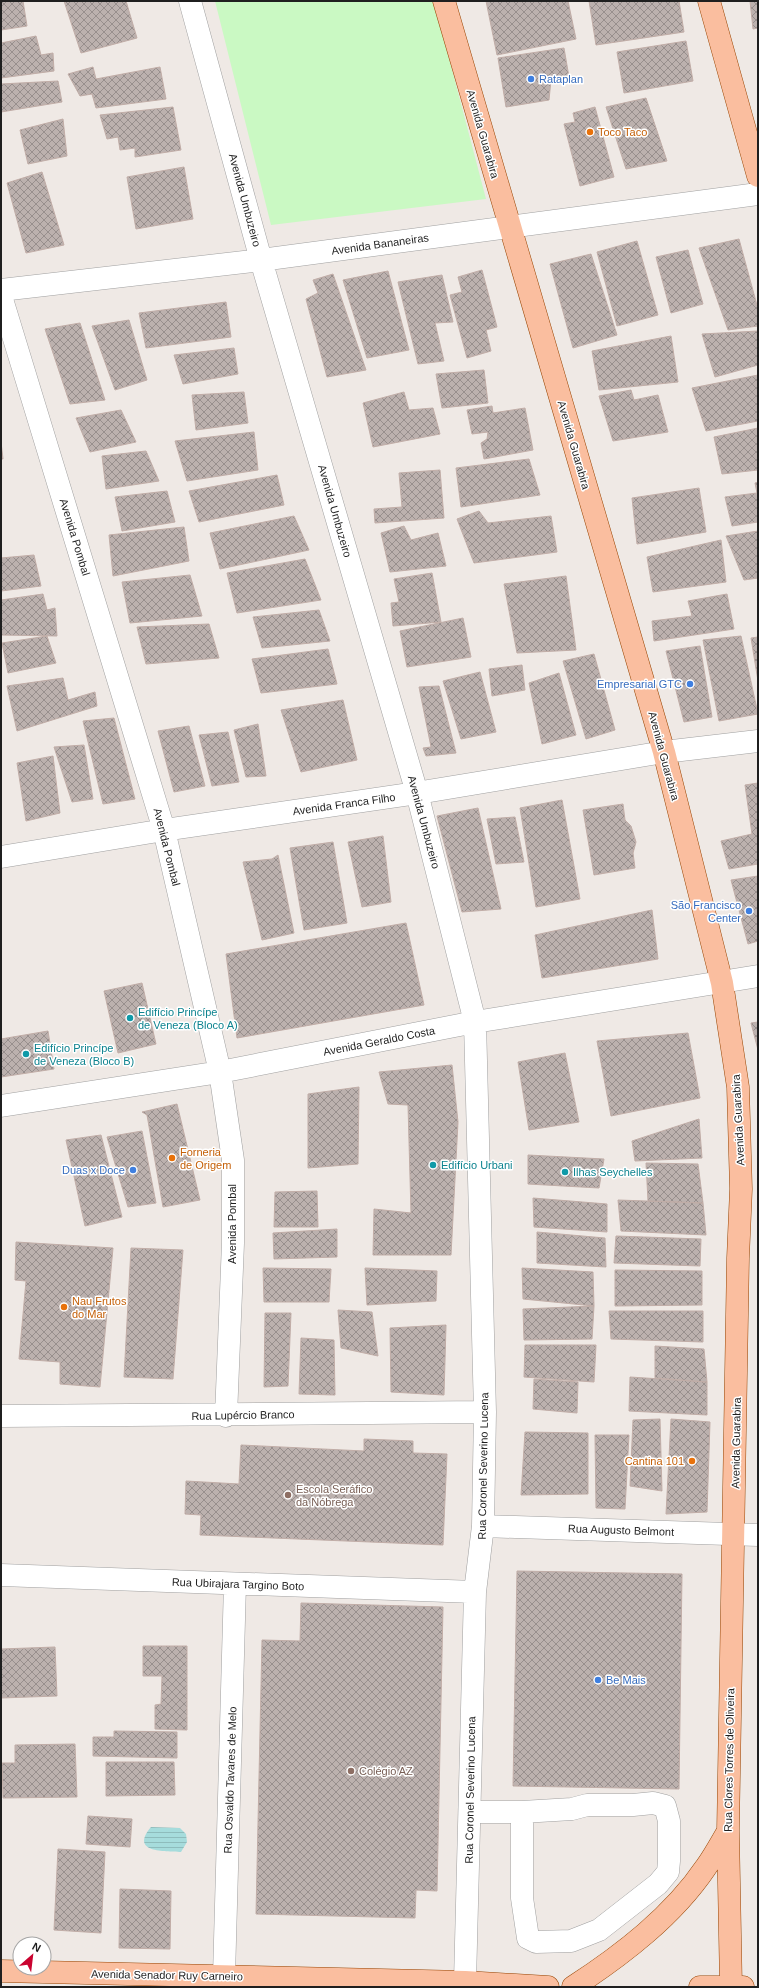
<svg xmlns="http://www.w3.org/2000/svg" width="759" height="1988" viewBox="0 0 759 1988" font-family="Helvetica,sans-serif">
<style>
.park{fill:#caf9c3}
.water{fill:url(#water-rules)}
.building{fill:url(#building-cross-hatch);stroke:#c1ada7}
.lines{fill:none;stroke-linecap:round;stroke-linejoin:round}
.minor-casing{stroke:#a0a0a0;stroke-width:23}
.major-casing{stroke:#974402;stroke-width:23}
.minor{stroke:#fff;stroke-width:22}
.major{stroke:#fabe9f;stroke-width:22}
.shop-dot{fill:#3f7fe0;stroke:#fff;stroke-width:1.5}
.food-dot{fill:#e8710a;stroke:#fff;stroke-width:1.5}
.culture-dot{fill:#0f9aa8;stroke:#fff;stroke-width:1.5}
.education-dot{fill:#8d6e63;stroke:#fff;stroke-width:1.5}
.labels{text-anchor:middle;stroke-width:3;stroke-linejoin:round;paint-order:stroke}
.shop-label{font-size:11px;fill:#366cbe;stroke:#fff;text-anchor:end}
.food-label{font-size:11px;fill:#c56008;stroke:#fff;text-anchor:start}
.street-label{font-size:11px;fill:#1f1f1f;stroke:#fff}
.culture-label{font-size:11px;fill:#0d838f;stroke:#fff;text-anchor:start}
.education-label{font-size:11px;fill:#785e54;stroke:#fff;text-anchor:start}
</style>
<defs>
<pattern id="water-rules" width="6" height="5" patternUnits="userSpaceOnUse"><rect width="6" height="5" fill="#a6dcdc"/><path d="M0 2.5h6" fill="none" stroke="#8ebcbc"/></pattern>
<pattern id="building-cross-hatch" width="8" height="8" patternUnits="userSpaceOnUse"><rect width="8" height="8" fill="#bcb1ae"/><path d="M0 0l8 8M0 8l8-8" fill="none" stroke="#988f8d"/></pattern>
</defs>
<rect width="100%" height="100%" fill="#efe9e5"/>
<path class="park" d="M215 1H434L486 199 271 225Z"/>
<path class="water" d="M151 1827 180 1828 186 1834 187 1842 181 1852C165 1851 129 1853 151 1827Z"/>
<path class="building" d="M1 1H23L27 26 1 30Z
M64 1H126L137 38 81 53Z
M486 1H568L576 39 497 55Z
M589 1H679L684 32 596 45Z
M750 1H758V28L753 29Z
M36 36 41 55 53 53 54 71 1 78V43Z
M686 41 693 81 624 93 617 52Z
M564 48 569 77 551 80 549 100 506 107 498 58Z
M93 67 96 79 160 67 166 99 96 108 92 94 80 96 68 74Z
M58 81 62 102 1 112V84Z
M646 98 667 161 626 169 606 107Z
M173 107 181 150 135 157V148L120 150 118 137 107 139 100 115Z
M595 107 614 177 580 186 564 124 575 122 573 113Z
M63 119 67 156 28 164 20 130Z
M184 167 193 219 136 229 127 177Z
M42 172 64 245 26 253 7 183Z
M739 239 758 309V326L728 330 699 248Z
M637 241 658 315 617 326 597 252Z
M688 250 703 304 671 313 656 257Z
M591 254 617 335 573 348 550 264Z
M482 270 497 327 486 330 491 351 467 358 450 295 462 292 458 277Z
M388 271 409 350 367 358 343 280Z
M333 274 366 370 327 377 306 299 318 293 313 280Z
M442 275 453 322 435 323 444 361 418 364 398 282Z
M226 302 231 337 146 348 139 313Z
M129 320 147 380 115 390 92 326Z
M80 323 105 400 70 404 45 329Z
M758 331V365L715 377 702 334Z
M671 336 678 382 599 390 592 351Z
M234 348 238 374 183 384 174 355Z
M484 370 488 403 442 408 436 374Z
M758 375V421L706 431 692 388Z
M631 390 634 400 658 395 668 432 613 441 599 396Z
M244 392 248 423 196 430 192 395Z
M404 392 409 410 433 408 440 434 373 447 363 403Z
M492 406 493 413 525 408 533 450 484 459 481 443 487 439 488 432 472 434 467 410Z
M121 410 136 442 90 452 76 418Z
M758 428V470L722 474 714 437Z
M254 432 258 470 187 481 175 441Z
M1 442 3 459H1Z
M146 451 159 481 106 489 102 456Z
M529 459 540 495 461 507 456 468Z
M440 470 444 518 375 523 374 509 402 507 399 473Z
M277 475 284 505 199 522 189 491Z
M758 482V522L732 526 725 497 757 493 755 483Z
M699 488 706 532 637 544 632 498Z
M167 491 175 522 122 531 115 497Z
M479 511 488 523 551 516 557 552 474 563 457 519Z
M294 516 309 550 220 569 210 533Z
M404 526 411 540 438 533 446 566 390 572 381 533Z
M184 527 189 561 113 576 109 535Z
M758 531V578L744 580 726 536Z
M721 540 726 582 653 592 647 557Z
M34 555 41 586 1 591V558Z
M305 559 321 600 237 613 227 573Z
M432 573 441 622 393 626 391 603 399 602 394 579Z
M190 575 202 616 130 623 122 582Z
M566 576 576 650 517 653 504 584Z
M43 594 47 610 55 608 57 636 1 635V600Z
M727 594 734 629 654 641 652 621 692 616 688 601Z
M319 610 330 641 262 648 253 617Z
M463 618 471 657 407 667 400 631Z
M209 624 219 658 146 664 137 627Z
M47 636 56 663 8 673 2 643Z
M741 636 758 714 719 721 703 640Z
M758 637V681L751 638Z
M700 646 712 717 684 722 666 651Z
M328 649 337 684 261 693 252 659Z
M594 654 615 730 586 739 563 661Z
M522 665 525 690 492 696 489 669Z
M480 672 496 732 461 739 443 681Z
M559 673 576 735 542 744 529 683Z
M63 678 68 700 95 692 97 706 17 731 7 686Z
M439 686 456 753 426 756 423 748 431 747 419 687Z
M343 700 357 760 301 772 281 710Z
M114 718 135 799 103 804 83 721Z
M258 724 266 776 246 777 234 730Z
M189 726 205 786 174 792 158 731Z
M228 732 239 782 212 786 199 735Z
M84 745 93 799 72 802 54 747Z
M53 756 60 813 26 821 17 763Z
M758 783V864L729 869 721 841 752 834 745 785Z
M562 800 580 899 536 907 520 808Z
M623 804 625 820 631 826 636 842 633 853 635 868 594 875 583 810Z
M478 808 501 909 462 912 437 816Z
M515 817 524 862 496 864 487 819Z
M383 836 391 902 362 907 348 842Z
M333 842 347 923 304 930 290 848Z
M278 855 294 933 262 940 243 862 272 859Z
M758 876V941L748 944 731 880Z
M652 910 658 959 542 978 535 935Z
M406 923 424 1005 237 1038 226 954Z
M142 983 156 1044 118 1053 104 991Z
M758 1022V1050L751 1023Z
M48 1031 54 1069 1 1077V1039Z
M688 1033 700 1098 611 1116 597 1041Z
M565 1053 579 1122 529 1130 518 1062Z
M452 1065 458 1122 451 1255H373L374 1209 411 1213 408 1105 388 1104 379 1072Z
M359 1087 358 1164 308 1168V1094Z
M177 1104 200 1200 163 1207 147 1115 142 1112Z
M699 1119 702 1158 635 1161 632 1141Z
M142 1131 156 1203 128 1207 107 1137Z
M101 1135 122 1217 85 1226 66 1140Z
M528 1155 604 1159 599 1188 528 1184Z
M646 1163 698 1164 703 1203 648 1201Z
M317 1191 318 1227H274L275 1192Z
M533 1198 607 1204V1232L534 1227Z
M618 1200 703 1203 706 1235 621 1231Z
M337 1229V1257L274 1259 273 1233Z
M537 1232 605 1238 606 1267 537 1263Z
M616 1236 701 1239 700 1266 614 1263Z
M16 1242 113 1248 100 1387 60 1384V1362L19 1359 26 1281 15 1280Z
M131 1248 183 1250 173 1379 124 1377Z
M263 1268 331 1269 329 1302H264Z
M365 1268 437 1271 436 1301 367 1305Z
M522 1268 593 1272 594 1306 523 1299Z
M615 1270 702 1271V1305L615 1306Z
M594 1306 592 1339 524 1340 523 1309Z
M338 1310 372 1312 378 1356 341 1348Z
M609 1311H703V1342L611 1339Z
M265 1313H291L288 1386 264 1387Z
M446 1325 444 1395 391 1392 390 1328Z
M301 1338 334 1340 335 1395 299 1394Z
M525 1345H596L594 1382 524 1377Z
M655 1346 704 1349 707 1382 655 1378Z
M630 1377 707 1382V1415L629 1411Z
M534 1379 578 1382 577 1413 533 1409Z
M660 1419 662 1491 630 1486 633 1420Z
M671 1419 710 1422 707 1512 666 1514Z
M525 1432 588 1433V1494L521 1495Z
M595 1435H629L625 1509 596 1508Z
M364 1439 413 1441V1453L447 1454 443 1545 200 1535 201 1515 185 1514 186 1481 239 1484 241 1445 364 1451Z
M517 1571 682 1574 679 1789 513 1786Z
M301 1603 443 1607 437 1891 416 1890 415 1918 256 1914 262 1640 300 1641Z
M143 1646H187V1730L155 1729V1705L161 1704 162 1676H143Z
M55 1647 57 1696 1 1698V1649Z
M114 1731 177 1732V1758L93 1756V1737H114Z
M75 1744 77 1797 3 1798 2 1763H15V1745Z
M106 1762H174L175 1795 106 1796Z
M88 1816 132 1819 130 1847 86 1844Z
M58 1849 105 1852 101 1933 54 1930Z
M120 1889 171 1891 170 1949 119 1948Z"/>
<g class="lines">
<g class="minor-casing">
<path id="minor" d="M190 1 261 260 417 793 475 1022 485 1412 483 1526 475 1592 465 1982
M1 290 261 260 758 194
M1 296 164 830 220 1072 233 1160V1243L226 1416
M1 857 164 830 417 793 664 752 758 741
M1 1106 220 1072 475 1022 758 976
M1 1416 485 1412
M483 1526 758 1535
M1 1575 475 1592
M470 1812H522L572 1809 587 1805H633L653 1803 665 1806 669 1821V1861L668 1872 658 1884 599 1930 571 1941 536 1942 528 1938 522 1898V1812
M224 1976 235 1584"/>
</g>
<g class="major-casing">
<path id="major" d="M444 1 664 752 722 983 738 1087 741 1189 738 1258 728 1831 731 1987
M709 1 758 176
M1 1971 465 1982 548 1987
M573 1987C622 1955 673 1916 706 1867 714 1856 721 1843 728 1831
M700 1987H743"/>
</g>
<use href="#minor" class="minor"/>
<use href="#major" class="major"/>
</g>
<g class="shop-dot">
<circle cx="531" cy="79" r="4"/>
<circle cx="690" cy="684" r="4"/>
<circle cx="749" cy="911" r="4"/>
<circle cx="133" cy="1170" r="4"/>
<circle cx="598" cy="1680" r="4"/>
</g>
<g class="food-dot">
<circle cx="590" cy="132" r="4"/>
<circle cx="172" cy="1158" r="4"/>
<circle cx="64" cy="1307" r="4"/>
<circle cx="692" cy="1461" r="4"/>
</g>
<g class="culture-dot">
<circle cx="130" cy="1018" r="4"/>
<circle cx="26" cy="1054" r="4"/>
<circle cx="433" cy="1165" r="4"/>
<circle cx="565" cy="1172" r="4"/>
</g>
<g class="education-dot">
<circle cx="288" cy="1495" r="4"/>
<circle cx="351" cy="1771" r="4"/>
</g>
<g class="labels">
<g class="shop-label">
<text x="539" y="83" text-anchor="start">Rataplan</text>
<text x="682" y="688">Empresarial GTC</text>
<text x="741" y="909">São Francisco<tspan x="741" dy="13">Center</tspan></text>
<text x="125" y="1174">Duas x Doce</text>
<text x="606" y="1684" text-anchor="start">Be Mais</text>
</g>
<g class="food-label">
<text x="598" y="136">Toco Taco</text>
<text x="180" y="1156">Forneria<tspan x="180" dy="13">de Origem</tspan></text>
<text x="72" y="1305">Nau Frutos<tspan x="72" dy="13">do Mar</tspan></text>
<text x="684" y="1465" text-anchor="end">Cantina 101</text>
</g>
<g class="street-label">
<text transform="translate(483 134) rotate(74)" y="4">Avenida Guarabira</text>
<text transform="translate(245 200) rotate(75)" y="4">Avenida Umbuzeiro</text>
<text transform="translate(380 244) rotate(-8)" y="4">Avenida Bananeiras</text>
<text transform="translate(574 445) rotate(74)" y="4">Avenida Guarabira</text>
<text transform="translate(335 511) rotate(74)" y="4">Avenida Umbuzeiro</text>
<text transform="translate(75 537) rotate(73)" y="4">Avenida Pombal</text>
<text transform="translate(664 756) rotate(75)" y="4">Avenida Guarabira</text>
<text transform="translate(344 804) rotate(-8)" y="4">Avenida Franca Filho</text>
<text transform="translate(424 822) rotate(75)" y="4">Avenida Umbuzeiro</text>
<text transform="translate(167 847) rotate(76)" y="4">Avenida Pombal</text>
<text transform="translate(379 1041) rotate(-11)" y="4">Avenida Geraldo Costa</text>
<text transform="translate(738 1120) rotate(-93)" y="4">Avenida Guarabira</text>
<text transform="translate(232 1224) rotate(-90)" y="4">Avenida Pombal</text>
<text transform="translate(243 1415) rotate(-1)" y="4">Rua Lupércio Branco</text>
<text transform="translate(736 1443) rotate(-89)" y="4">Avenida Guarabira</text>
<text transform="translate(483 1466) rotate(-89)" y="4">Rua Coronel Severino Lucena</text>
<text transform="translate(621 1530) rotate(2)" y="4">Rua Augusto Belmont</text>
<text transform="translate(238 1584) rotate(2)" y="4">Rua Ubirajara Targino Boto</text>
<text transform="translate(729 1760) rotate(-89)" y="4">Rua Clores Torres de Oliveira</text>
<text transform="translate(230 1780) rotate(-88)" y="4">Rua Osvaldo Tavares de Melo</text>
<text transform="translate(470 1790) rotate(-89)" y="4">Rua Coronel Severino Lucena</text>
<text transform="translate(167 1975) rotate(1)" y="4">Avenida Senador Ruy Carneiro</text>
</g>
<g class="culture-label">
<text x="138" y="1016">Edifício Princípe<tspan x="138" dy="13">de Veneza (Bloco A)</tspan></text>
<text x="34" y="1052">Edifício Princípe<tspan x="34" dy="13">de Veneza (Bloco B)</tspan></text>
<text x="441" y="1169">Edifício Urbani</text>
<text x="573" y="1176">Ilhas Seychelles</text>
</g>
<g class="education-label">
<text x="296" y="1493">Escola Seráfico<tspan x="296" dy="13">da Nóbrega</tspan></text>
<text x="359" y="1775">Colégio AZ</text>
</g>
</g>
<rect width="759" height="1988" fill="none" stroke="#1f1f1f" stroke-width="4"/>
<g transform="translate(32 1956) rotate(28)"><circle r="19" fill="#ffffff" stroke="#a5a5a5"/>
<path d="M0-3L7 15L0 10L-7 15Z" fill="#ca0330"/>
<text y="-6" font-size="11" font-weight="bold" text-anchor="middle" fill="#1f1f1f">N</text>
</g>
</svg>
